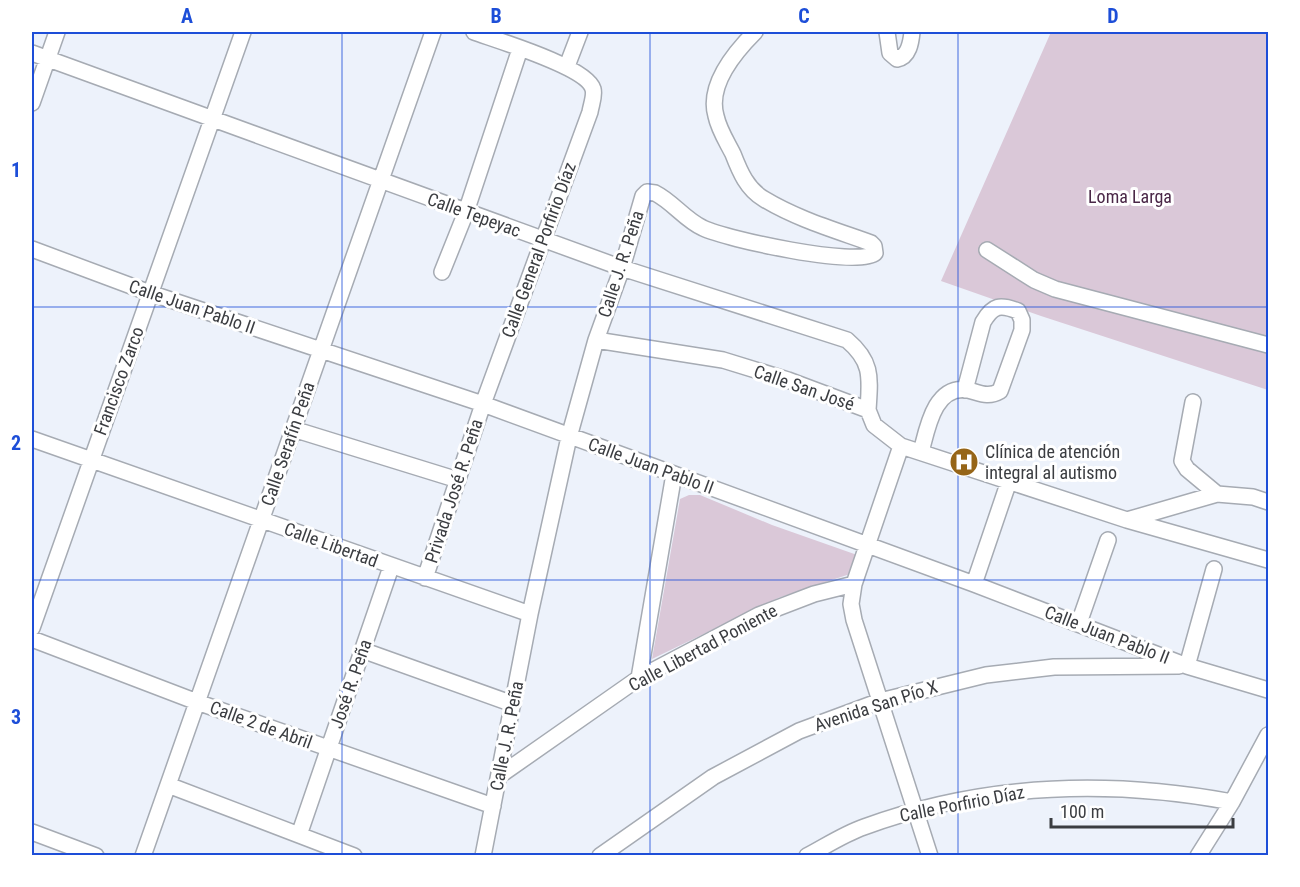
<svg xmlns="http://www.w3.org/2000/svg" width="1300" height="887" viewBox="0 0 1300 887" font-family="'Roboto Condensed',sans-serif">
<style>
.green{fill:#dac8d8}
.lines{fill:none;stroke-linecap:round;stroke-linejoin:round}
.minor-casing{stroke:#a6abb3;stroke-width:18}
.minor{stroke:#fff;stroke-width:15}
.grid{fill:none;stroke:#1d4ed8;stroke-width:1.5;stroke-opacity:0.55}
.labels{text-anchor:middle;stroke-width:6;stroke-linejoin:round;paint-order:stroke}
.park-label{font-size:18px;fill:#4a2747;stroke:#fff}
.street-label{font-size:18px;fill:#3b3d41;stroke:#fff}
.poi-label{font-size:18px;fill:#3b3d41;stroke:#fff;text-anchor:start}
.neatline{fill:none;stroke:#1d4ed8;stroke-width:2}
.grid-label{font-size:20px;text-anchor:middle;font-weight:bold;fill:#1d4ed8}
</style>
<rect width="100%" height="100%" fill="#edf2fb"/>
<path class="green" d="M1051 32H1268V390L1041 316 941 281Z
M689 495H700L772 525 860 556 859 571 778 598 652 659 680 499Z"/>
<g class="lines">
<g class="minor-casing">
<path id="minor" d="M887 32 890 53 897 59C909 57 911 42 912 32
M32 53 622 268 847 340C873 362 870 378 868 410
M567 66 580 32
M32 103 57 32
M32 249 150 293 483 404 974 584 1187 666 1268 690
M987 250 1034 280 1055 289 1268 345
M442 272 466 212 520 49
M596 340 723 360 788 380 868 410 874 425 901 446 1127 520 1268 560
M1193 402 1182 461 1187 469 1217 494
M293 429 458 480
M32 439 530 614
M901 446 854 584 851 604 854 620 930 856
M921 452C927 430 934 384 968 390 980 393 988 398 1000 391L1022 330V320L1018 311C1000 304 993 305 983 322L965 390
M1127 520 1217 494 1253 497 1268 502
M425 578 483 404 590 112C591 105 595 96 593 89 587 67 496 40 474 32
M974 584 1009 481
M1079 623 1108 540
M32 628 243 32
M32 639 197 702 493 806
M362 650 513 704
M1187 666 1214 569
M639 678 674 474
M499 776 639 678 759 615 814 594 854 584
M168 785 354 856
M32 832 96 856
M299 835 391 567
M143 856 433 32
M483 856 530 614 569 437 596 340 622 268 643 196 647 192 655 193C673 202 685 220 703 228 726 239 858 268 875 253L874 246 871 243C835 230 797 219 764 199 747 189 740 172 733 154 727 142 719 130 716 116 707 85 735 52 755 32
M600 856 713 777 799 731 880 701 986 675 1054 667 1179 666
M807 856C826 846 844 834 864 827 984 783 1107 779 1232 802
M1198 856 1232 802 1268 735"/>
</g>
<use href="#minor" class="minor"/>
</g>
<path class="grid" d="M342 32V856M650 32V856M958 32V856M32 307H1268M32 580H1268"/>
<defs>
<g id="hospital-disc" transform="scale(1.5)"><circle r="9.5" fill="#966517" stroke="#fff"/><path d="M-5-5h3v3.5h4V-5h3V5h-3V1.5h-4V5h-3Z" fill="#fff"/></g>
</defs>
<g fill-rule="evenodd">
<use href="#hospital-disc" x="964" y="462"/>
</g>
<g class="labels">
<g class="park-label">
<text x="1130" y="203">Loma Larga</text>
</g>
<g class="street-label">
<text transform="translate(474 215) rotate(20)" y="6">Calle Tepeyac</text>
<text transform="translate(539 250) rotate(-70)" y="6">Calle General Porfirio Díaz</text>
<text transform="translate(621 264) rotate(-72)" y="6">Calle J. R. Peña</text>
<text transform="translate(192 307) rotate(19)" y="6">Calle Juan Pablo II</text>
<text transform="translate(119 381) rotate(-70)" y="6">Francisco Zarco</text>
<text transform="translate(804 388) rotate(19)" y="6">Calle San José</text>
<text transform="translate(288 444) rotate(-71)" y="6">Calle Serafín Peña</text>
<text transform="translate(651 466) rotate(20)" y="6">Calle Juan Pablo II</text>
<text transform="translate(454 491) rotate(-72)" y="6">Privada José R. Peña</text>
<text transform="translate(331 545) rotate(20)" y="6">Calle Libertad</text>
<text transform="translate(1107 635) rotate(21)" y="6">Calle Juan Pablo II</text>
<text transform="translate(703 648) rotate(-28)" y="6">Calle Libertad Poniente</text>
<text transform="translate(351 684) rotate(-71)" y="6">José R. Peña</text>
<text transform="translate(876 706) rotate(-18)" y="6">Avenida San Pío X</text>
<text transform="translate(261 725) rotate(20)" y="6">Calle 2 de Abril</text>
<text transform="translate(507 736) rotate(-79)" y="6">Calle J. R. Peña</text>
<text transform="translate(962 804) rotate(-11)" y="6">Calle Porfirio Díaz</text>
</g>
<g class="poi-label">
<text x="985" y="458">Clínica de atención<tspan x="985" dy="21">integral al autismo</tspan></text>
</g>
</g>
<rect width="1300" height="887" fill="none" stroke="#ffffff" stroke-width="66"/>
<path d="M1051 818v9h182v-9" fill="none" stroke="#3b3d41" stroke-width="3"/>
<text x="1060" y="818" font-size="18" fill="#3b3d41" stroke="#ffffff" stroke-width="4.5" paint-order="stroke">100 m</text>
<rect x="33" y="33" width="1234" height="821" class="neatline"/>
<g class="grid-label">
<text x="187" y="23">A</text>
<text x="496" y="23">B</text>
<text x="804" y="23">C</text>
<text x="1113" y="23">D</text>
<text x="16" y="177">1</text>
<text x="16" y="450">2</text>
<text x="16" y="724">3</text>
</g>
</svg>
